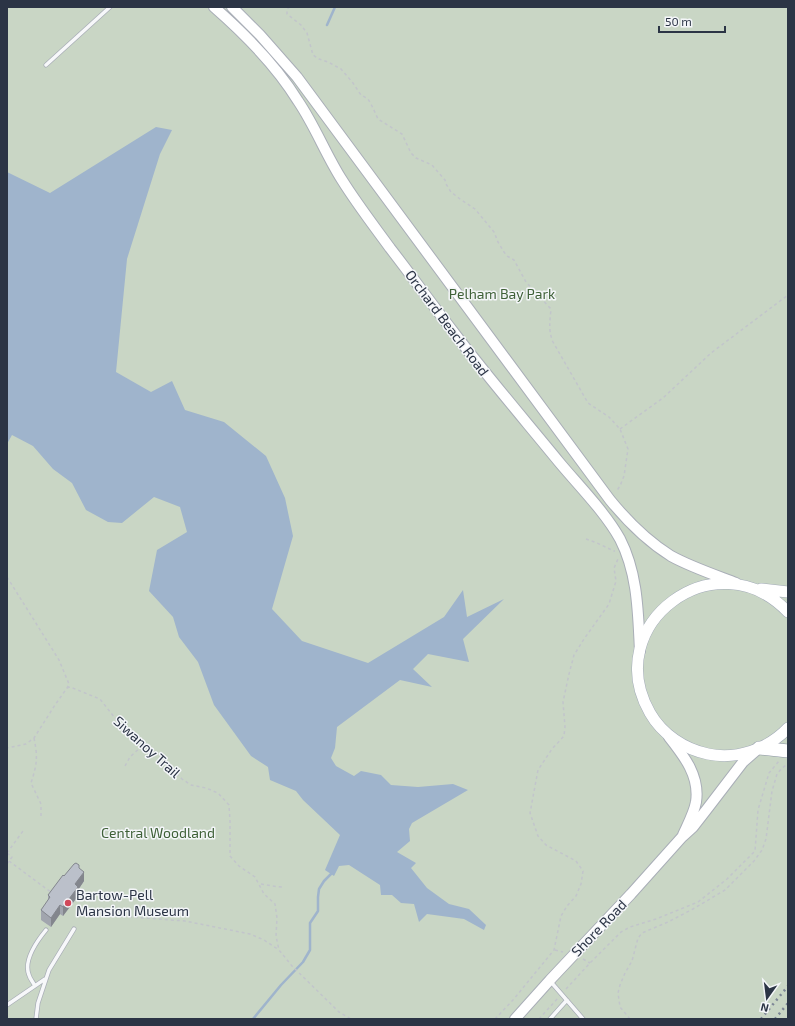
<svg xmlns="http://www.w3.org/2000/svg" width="795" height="1026" viewBox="0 0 795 1026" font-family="'Exo 2',sans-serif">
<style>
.green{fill:#c9d6c5}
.water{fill:#9fb4cc}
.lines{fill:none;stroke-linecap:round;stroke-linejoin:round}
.stream{stroke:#9fb4cc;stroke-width:2.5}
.lane-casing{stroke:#a9aeb7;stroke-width:5}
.secondary-casing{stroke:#a9aeb7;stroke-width:12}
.primary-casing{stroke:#a3abb8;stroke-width:12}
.highway-casing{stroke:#8b94a3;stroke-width:14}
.path{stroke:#c2c5cb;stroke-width:1.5;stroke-dasharray:3 3;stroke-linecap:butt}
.lane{stroke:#f7f8fa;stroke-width:3.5}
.secondary{stroke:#fff;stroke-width:10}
.primary{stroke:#fff;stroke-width:11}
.highway{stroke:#fff;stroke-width:13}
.rail{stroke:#7d8696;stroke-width:2.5;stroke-dasharray:2 4;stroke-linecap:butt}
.wall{fill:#a1a5ae}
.shaded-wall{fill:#83868d}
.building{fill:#bbc0ca;stroke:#83868d}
.poi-dot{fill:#d1495b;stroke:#f4f6f9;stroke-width:1.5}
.labels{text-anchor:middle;stroke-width:3;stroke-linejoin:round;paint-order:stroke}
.park-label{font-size:14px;fill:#3f6138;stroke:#f4f6f9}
.street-label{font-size:14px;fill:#2b3445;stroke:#f4f6f9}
.poi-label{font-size:14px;fill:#2b3445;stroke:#f4f6f9;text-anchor:start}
</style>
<rect width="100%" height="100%" fill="#e4e7ec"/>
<path class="green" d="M7 7H788V1019H7Z"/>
<path class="water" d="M156 127 172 130 160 154 127 259 116 372 151 392 172 381 185 410 224 422 266 456 285 498 293 536 272 609 302 641 368 663 444 617 463 590 467 617 504 599 463 639 469 662 428 654 413 669 432 687 400 680 337 727 335 748 331 758 336 766 354 776 361 771 381 775 391 785 418 787 453 784 468 790 412 823 409 829 410 841 397 852 416 863 411 868 427 888 449 904 469 909 486 925 484 930 464 919 427 914 419 922 414 904 401 903 392 895H381L380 885 349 865 339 866 334 876 325 870 340 835 303 800 296 791 270 780 268 767 251 756 214 705 198 662 179 637 173 617 149 591 157 550 187 532 180 507 154 497 122 523 108 522 86 510 72 483 53 469 33 446 12 435 7 444V172L50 193Z"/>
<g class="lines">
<path class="stream" d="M327 25 335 7
M253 1019 281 985 303 962 310 950V923L318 911V897L319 889 324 881 331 874"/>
<g class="lane-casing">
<path id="lane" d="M46 65 110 7
M551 982 583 1019
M35 986C33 982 30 979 29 975 23 960 37 941 46 930
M7 1005 45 979
M36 1019 38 1003 49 970 74 929
M550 1019 567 1000"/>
</g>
<g class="secondary-casing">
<path id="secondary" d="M214 7C246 35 276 65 298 101 315 126 326 155 342 180 357 204 374 226 390 248 411 275 431 303 452 330 486 375 523 418 559 462 579 486 605 512 620 539 638 574 638 613 640 651
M232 7 260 35 297 77 610 500C628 522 647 541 671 556 691 567 715 575 736 583
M669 737C684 756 700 776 696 802 694 813 688 824 683 835
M515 1019 550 980 631 894 682 837 693 827 707 809 743 762 759 748"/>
</g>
<g class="primary-casing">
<path id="primary" d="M761 589 788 592
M788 612C716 537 599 624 650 713 662 734 684 749 708 754 737 760 768 749 788 728"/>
</g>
<g class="highway-casing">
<path id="highway" d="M759 748 788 751"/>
</g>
<path class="path" d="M290 7 287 9V14L301 25 307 33 313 55 319 59 328 62 341 69 353 83 361 95 368 99 372 106 378 119 402 134 411 153 416 158 432 165 445 180 446 184 451 192 460 199 475 209 494 232 498 242 504 252 507 256 514 260 526 282 551 309C550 321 548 330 553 342L588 403 609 417 620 429 628 449 624 476 620 486 616 492
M620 429 663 398 711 353 788 295
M586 539 597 543 614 551H615
M7 577 59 660 69 684 67 688 55 705 34 738 26 744 7 748
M67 688 70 687 100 699 122 727 127 730 133 731 182 779 191 785 206 788 218 793 229 805 230 821V856L239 866 255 877 264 894 275 904 277 918 276 936 279 950 292 966 339 1012 351 1019
M34 738C38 758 37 764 31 783L41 804V816
M125 766 130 757 145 743
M7 853 23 831
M7 853 12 857 7 864
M9 861 52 893
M261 884 272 886 282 887
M105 915 185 921 250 934 264 940 279 950
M555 950 563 952
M583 959 590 963
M566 989 590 963 621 932 630 927 656 919 698 902 727 879 755 851 758 810 769 773 779 761
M495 1019 513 1000 554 950 561 916 567 906 576 896 581 884 583 871 576 861 546 845 538 836 530 813 538 770 552 749 564 736 565 727 563 702 569 674 574 655 584 639 609 604 616 581 614 568 618 559
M539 1019 558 998
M630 1019 620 1007 618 993 620 985 625 973 632 961 638 938 642 933 668 922 693 909 725 890 754 861 762 850 766 839 772 791 777 774 782 768 788 764"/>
<use href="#lane" class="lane"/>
<use href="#secondary" class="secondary"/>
<use href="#primary" class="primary"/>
<use href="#highway" class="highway"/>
<path class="rail" d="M761 1019 788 986
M775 1019 788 1003"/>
</g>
<path class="wall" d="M79 868 84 881 78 890V896L63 916 60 914 51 927 41 920V910L48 901V895L64 876Z"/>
<path class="shaded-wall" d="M84 872V881L78 890V896L63 916V907L75 884Z
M60 905V914L51 927V918Z"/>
<path class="building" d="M76 863 79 865V868L84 872 75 884 78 887 63 907 60 905 51 918 41 910 50 897 48 895 63 875 64 876 74 864Z"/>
<circle class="poi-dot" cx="68" cy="903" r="4"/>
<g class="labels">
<g class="park-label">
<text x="502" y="299">Pelham Bay Park</text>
<text x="158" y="838">Central Woodland</text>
</g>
<g class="street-label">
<text transform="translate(447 323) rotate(53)" y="5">Orchard Beach Road</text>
<text transform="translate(147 747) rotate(42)" y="5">Siwanoy Trail</text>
<text transform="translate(599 928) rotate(-46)" y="5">Shore Road</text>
</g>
<g class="poi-label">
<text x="76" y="900">Bartow-Pell<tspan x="76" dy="16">Mansion Museum</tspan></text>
</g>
</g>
<rect width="795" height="1026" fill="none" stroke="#2b3445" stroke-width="16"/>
<g transform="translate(767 998) rotate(194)" stroke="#f4f6f9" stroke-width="3" paint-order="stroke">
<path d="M0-3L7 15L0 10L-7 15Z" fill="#2b3445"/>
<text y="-6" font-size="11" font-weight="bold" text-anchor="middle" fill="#2b3445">N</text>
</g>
<path d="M659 26v6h66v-6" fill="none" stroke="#2b3445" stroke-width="2"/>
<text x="665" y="26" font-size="12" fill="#2b3445" stroke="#f4f6f9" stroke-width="3" paint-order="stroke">50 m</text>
</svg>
